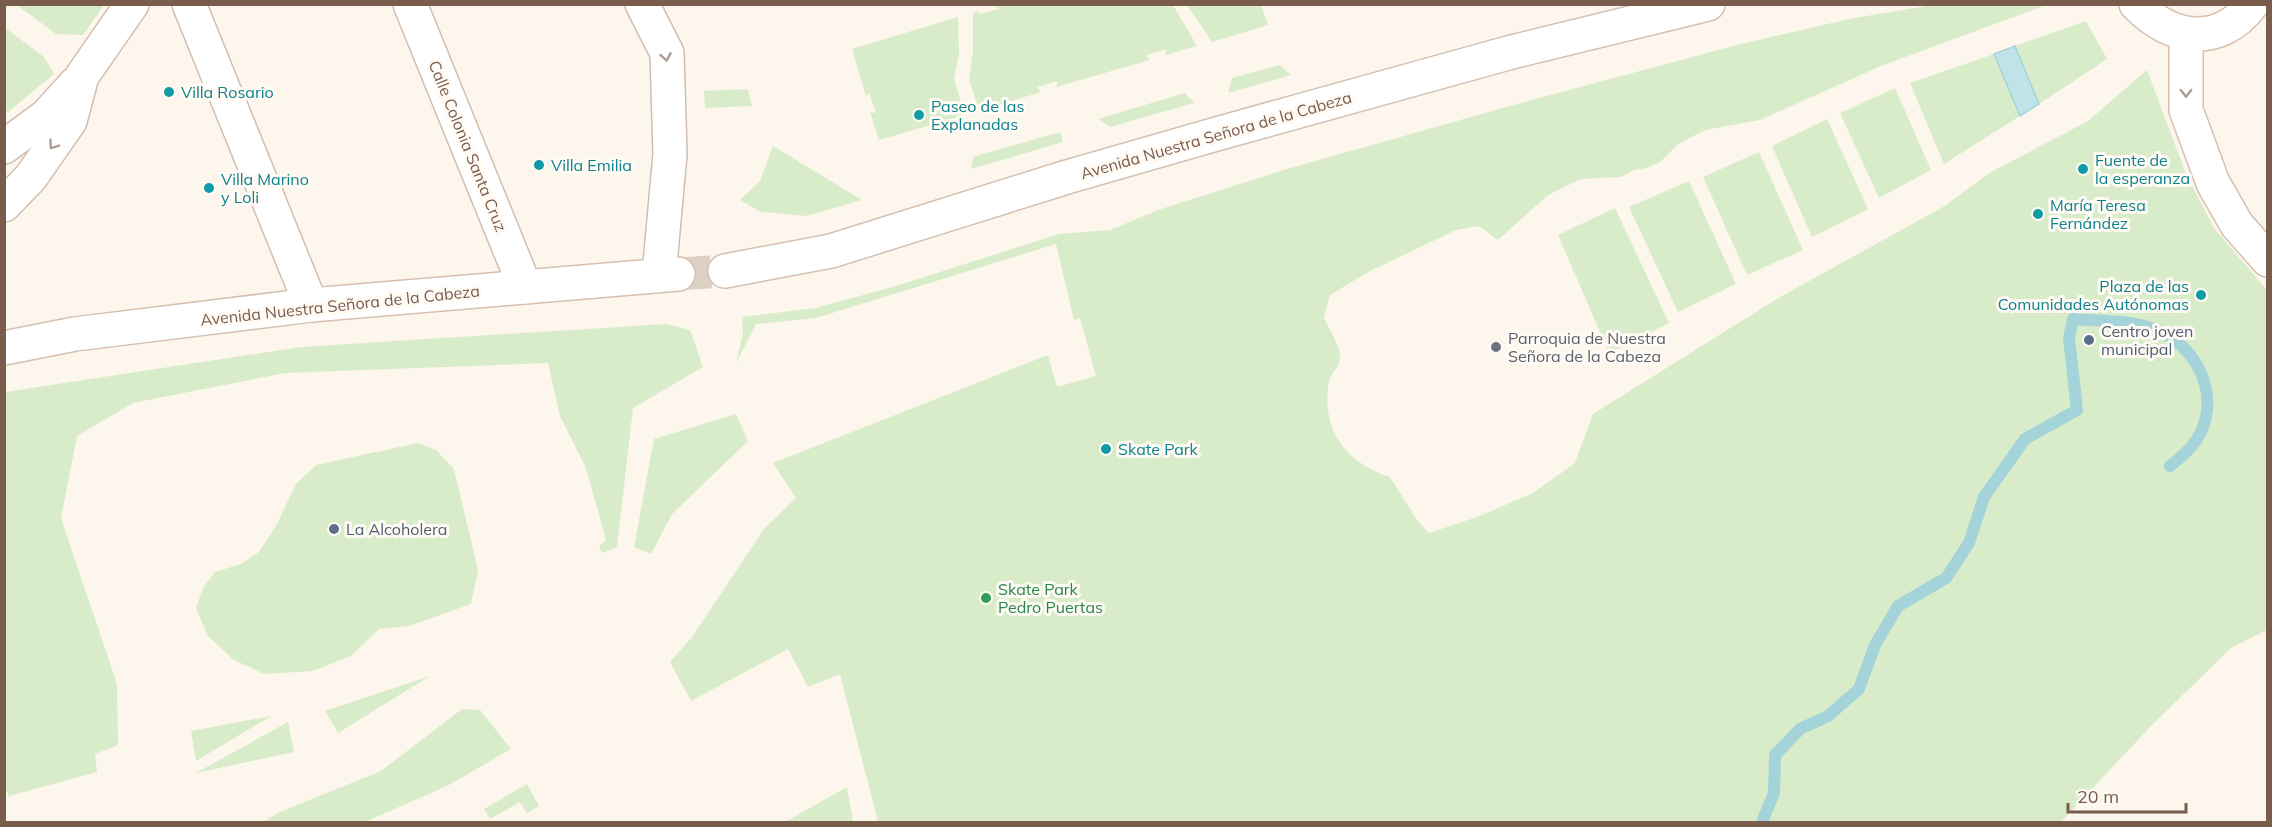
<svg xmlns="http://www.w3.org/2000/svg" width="2272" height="827" viewBox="0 0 2272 827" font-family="Mulish,sans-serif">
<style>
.green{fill:#d8ecc9}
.water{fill:#bfe3e8;stroke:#a5d3da;stroke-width:1.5}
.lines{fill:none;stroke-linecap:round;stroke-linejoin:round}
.stream{stroke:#a5d3da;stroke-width:12}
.secondary-tunnel{stroke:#dcd0c4;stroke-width:33;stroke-dasharray:33 16;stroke-linecap:butt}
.minor-casing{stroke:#d1beb0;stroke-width:36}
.secondary-casing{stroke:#d6c0b0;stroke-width:36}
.minor{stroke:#fff;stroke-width:33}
.secondary{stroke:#fff;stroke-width:33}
.oneway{stroke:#af9d94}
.culture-dot{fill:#0f9aa8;stroke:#fffaf3;stroke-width:2}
.service-dot{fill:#5c6f8a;stroke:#fffaf3;stroke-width:2}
.worship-dot{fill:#6b7280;stroke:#fffaf3;stroke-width:2}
.leisure-dot{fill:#2e9e5b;stroke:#fffaf3;stroke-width:2}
.labels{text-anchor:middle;stroke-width:6;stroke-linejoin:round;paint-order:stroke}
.culture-label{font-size:16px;fill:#0d838f;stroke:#fffaf3;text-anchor:start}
.street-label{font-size:16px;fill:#7a5c4d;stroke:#fffaf3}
.service-label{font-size:16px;fill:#4e5e75;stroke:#fffaf3;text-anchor:start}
.worship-label{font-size:16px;fill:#5b616d;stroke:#fffaf3;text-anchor:start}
.leisure-label{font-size:16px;fill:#27864d;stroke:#fffaf3;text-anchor:start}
</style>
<rect width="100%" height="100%" fill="#fdf6ec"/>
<path class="green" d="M17 5H104L83 35 56 34Z
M1000 5H1173L1197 46 1165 55 1167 49 1146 55 1150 60 1056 87 1058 81 1037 87 1041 92 979 111 969 79 973 51V13L979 11V14L999 9 996 6Z
M1187 5H1261L1268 25 1212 42Z
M1932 5H2046L1881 66 1760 120 1705 130 1678 144 1660 162 1647 168 1634 170 1621 177 1581 179 1548 195 1498 240 1479 226 1456 230 1368 272 1330 295 1324 318C1328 327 1341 348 1340 357 1340 368 1331 372 1329 381 1320 429 1346 463 1390 477L1417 520 1429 533 1477 517 1533 493 1575 463 1593 414 1780 297 1943 207 1991 172 2088 121 2147 70 2186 174 2214 228 2267 290V630L2231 648 2150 727 2061 822H878L840 674 808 687 788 649 691 701 670 662 692 637 764 529 796 498 773 463 1048 355 1057 387 1096 376 1080 318 1074 320 1056 244 816 318 756 324 736 363 743 333 742 317 816 308 896 286 1059 234 1110 230 1158 210 1287 169 1528 101 1737 45 1849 19Z
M958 17 959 53 954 79 965 115 879 140 870 112 876 113 869 93 866 96 852 49Z
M2086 21 2107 59 2039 104 2015 46Z
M4 27 44 57 54 74 8 112 4 109Z
M1994 54 2020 116 1944 164 1910 83Z
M1280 65 1291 75 1228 93 1232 78Z
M1895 88 1931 170 1879 198 1840 113Z
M748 89 752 106 705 108 704 91Z
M1185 93 1194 103 1110 127 1098 119Z
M1827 119 1868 209 1812 237 1772 146Z
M1060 132 1063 142 971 169 973 157Z
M773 146 862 200 807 216 761 212 740 200 760 181Z
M1759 152 1803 250 1747 275 1703 177Z
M1689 181 1736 284 1678 312 1629 207Z
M1615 208 1669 323 1609 353 1558 235Z
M667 324 690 330 703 367 633 408 617 547 602 553 599 546 606 540 586 468 560 416 548 363 285 373 133 403 77 436 61 518 117 684 118 745 95 754 97 772 9 796 4 786 5 392 301 347Z
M736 414 748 441 672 514 651 554 634 547 654 439Z
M418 443 436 450 454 469 478 570 471 604 409 626 379 629 351 656 313 671 264 674 234 660 208 636 196 608 203 588 215 572 241 564 259 552 277 524 296 484 316 465Z
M430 676 338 733 325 711Z
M462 709 480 710 511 749 447 786 365 822H263L282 811 381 771Z
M271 716 196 761 191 731Z
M288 722 294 752 196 773Z
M527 784 539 806 527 813 520 802 490 819 484 809Z
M847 787 853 822H785Z"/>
<path class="water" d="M2015 46 2039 104 2020 116 1994 54Z"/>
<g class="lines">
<path class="stream" d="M1762 822 1774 793 1775 755 1800 729 1828 716 1859 689 1875 645 1898 606 1946 578 1969 543 1984 497 2025 439 2077 410 2069 338 2073 319C2098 321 2128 320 2151 328 2192 341 2218 386 2203 427 2197 444 2184 455 2170 466"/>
<path class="secondary-tunnel" d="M678 274 725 271"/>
<g class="minor-casing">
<path id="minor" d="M189 4 311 305
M410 4 525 287
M642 4 667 53 670 154 659 275
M4 147 46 116 75 84
M4 205 31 177 70 121 82 76 132 4"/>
</g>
<g class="secondary-casing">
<path id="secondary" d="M2136 4C2171 40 2219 48 2252 4
M2186 34V110L2213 183 2237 225 2268 260
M725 271 831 251 1067 177 1220 133 1508 53 1708 4
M4 348 75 334 311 305 678 274"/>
</g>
<use href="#minor" class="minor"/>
<use href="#secondary" class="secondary"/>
</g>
<defs><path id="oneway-chevron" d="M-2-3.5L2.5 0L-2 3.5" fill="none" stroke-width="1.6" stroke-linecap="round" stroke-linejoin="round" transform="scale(1.5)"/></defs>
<g class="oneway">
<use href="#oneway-chevron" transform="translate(666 57) rotate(80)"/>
<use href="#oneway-chevron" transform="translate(2186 93) rotate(90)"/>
<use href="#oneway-chevron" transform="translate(53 145) rotate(125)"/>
</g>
<g class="culture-dot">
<circle cx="169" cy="92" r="6"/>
<circle cx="919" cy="115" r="6"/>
<circle cx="539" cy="165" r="6"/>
<circle cx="2083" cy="169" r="6"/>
<circle cx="209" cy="188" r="6"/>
<circle cx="2038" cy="214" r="6"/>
<circle cx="2201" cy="295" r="6"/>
<circle cx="1106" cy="449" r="6"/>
</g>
<g class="service-dot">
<circle cx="2089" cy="340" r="6"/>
<circle cx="334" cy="529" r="6"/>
</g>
<circle class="worship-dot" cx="1496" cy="347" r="6"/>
<circle class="leisure-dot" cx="986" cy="598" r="6"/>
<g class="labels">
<g class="culture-label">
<text x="181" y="98">Villa Rosario</text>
<text x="931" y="112">Paseo de las<tspan x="931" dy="18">Explanadas</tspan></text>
<text x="2095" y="166">Fuente de<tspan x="2095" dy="18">la esperanza</tspan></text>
<text x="551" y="171">Villa Emilia</text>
<text x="221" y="185">Villa Marino<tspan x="221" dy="18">y Loli</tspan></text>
<text x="2050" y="211">María Teresa<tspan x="2050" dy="18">Fernández</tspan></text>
<text x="2189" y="292" text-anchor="end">Plaza de las<tspan x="2189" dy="18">Comunidades Autónomas</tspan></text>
<text x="1118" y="455">Skate Park</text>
</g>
<g class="street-label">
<text transform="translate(1216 135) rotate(-16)" y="6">Avenida Nuestra Señora de la Cabeza</text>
<text transform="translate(468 146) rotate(68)" y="6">Calle Colonia Santa Cruz</text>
<text transform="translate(340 305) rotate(-6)" y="6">Avenida Nuestra Señora de la Cabeza</text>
</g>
<g class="service-label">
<text x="2101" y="337">Centro joven<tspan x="2101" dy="18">municipal</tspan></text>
<text x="346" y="535">La Alcoholera</text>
</g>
<g class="worship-label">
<text x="1508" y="344">Parroquia de Nuestra<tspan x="1508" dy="18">Señora de la Cabeza</tspan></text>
</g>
<g class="leisure-label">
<text x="998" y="595">Skate Park<tspan x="998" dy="18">Pedro Puertas</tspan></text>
</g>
</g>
<rect width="2272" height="827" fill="none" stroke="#7a5c4d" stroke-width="12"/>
<path d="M2068 803v9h118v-9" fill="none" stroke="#7a5c4d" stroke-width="3"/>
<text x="2077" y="803" font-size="18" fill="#7a5c4d" stroke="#fffaf3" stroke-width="4.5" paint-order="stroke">20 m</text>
</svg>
